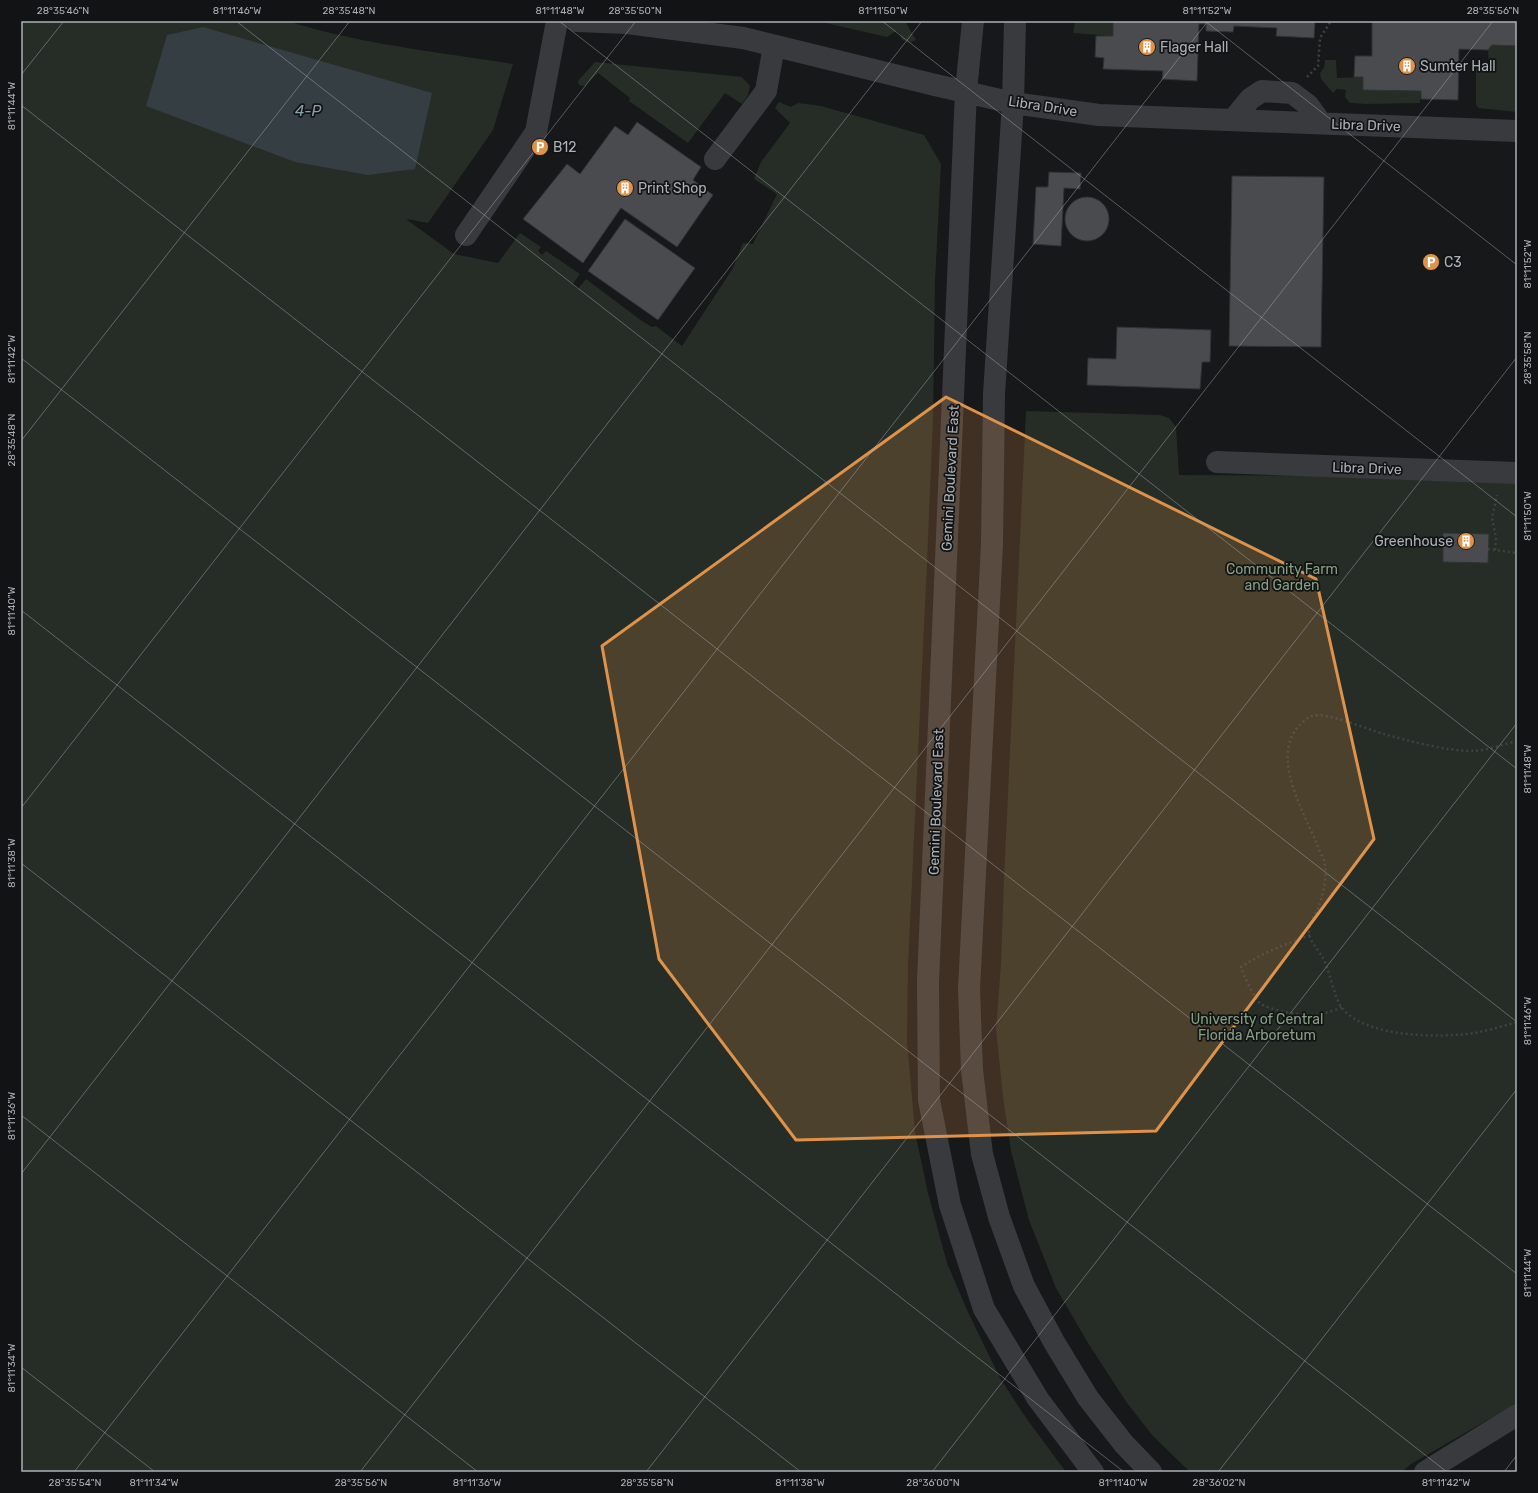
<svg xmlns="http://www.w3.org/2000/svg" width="1538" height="1493" viewBox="0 0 1538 1493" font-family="Rubik,sans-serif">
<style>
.green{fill:#262d26}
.water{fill:#343e43}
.building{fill:#494b4e;stroke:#313235}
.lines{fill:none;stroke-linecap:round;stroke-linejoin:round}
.path{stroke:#3f4144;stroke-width:2.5;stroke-dasharray:2 3;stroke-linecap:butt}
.minor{stroke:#393a3e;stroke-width:22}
.marked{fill:#df9249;fill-opacity:0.2;stroke:#df9249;stroke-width:3;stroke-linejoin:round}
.ticks{fill:none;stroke:#abb1b7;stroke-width:1;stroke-opacity:0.45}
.labels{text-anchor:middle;stroke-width:3.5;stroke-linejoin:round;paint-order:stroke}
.poi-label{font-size:14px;fill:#abb1b7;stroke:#121314;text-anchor:start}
.street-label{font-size:14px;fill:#abb1b7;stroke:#121314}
.park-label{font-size:14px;fill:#87a084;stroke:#121314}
.water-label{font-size:15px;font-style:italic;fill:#86a3af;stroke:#121314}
.neatline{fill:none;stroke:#abb1b7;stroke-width:1.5}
.ticks-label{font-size:10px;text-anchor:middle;fill:#abb1b7}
</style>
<rect width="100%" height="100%" fill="#171819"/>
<path class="green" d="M21 21H287C359 44 438 52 513 64L493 130 428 223 406 219 454 254 498 263 520 233 541 247 538 251 542 255 546 251 580 274 573 284 578 289 586 279 642 321 652 327 656 326 682 346 733 268 743 243 753 244 777 194 754 179 761 162 790 123 775 108 779 102 791 107 798 103 821 106 924 135 941 164 935 281 933 418 927 563 908 965 907 1041 915 1132 928 1193 947 1263 967 1310 1000 1378 1024 1415 1066 1472H21Z
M817 21H882L890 23H906L916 40 911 42 902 40 900 34 896 31 887 37Z
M1075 21H1113V36L1073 33Z
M1492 45 1517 46V112L1478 108 1476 104V67L1489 66 1488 50Z
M1325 60H1336L1337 78 1363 77 1421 91 1420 103 1367 104 1350 103 1345 97 1346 90 1337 89 1333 93 1321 79 1320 73 1324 68Z
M595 62 742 77 750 86 748 95 742 104 725 93 688 143 629 101 630 98 598 73 584 86 579 85 578 81Z
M1026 411 1160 415 1169 418 1176 427 1179 475 1517 477V1403L1411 1464 1402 1472H1190L1153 1436 1127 1403 1088 1343 1056 1288 1029 1220 1011 1151 1003 1097 996 1029 1001 964 1004 878Z"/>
<path class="water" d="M203 27 432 93 415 169 368 175 295 162 146 106 167 35Z"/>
<path class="building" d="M1113 21H1315L1314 38 1276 36 1277 28 1234 26 1233 32 1206 31V24H1199L1197 81 1162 79 1163 71 1103 69 1104 58 1095 57 1096 36H1113Z
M1372 21H1517V46L1492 45 1488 50 1459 49 1458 100 1421 99V91L1363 90V77H1354L1355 56H1372Z
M637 122 701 167 693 180 713 195 677 247 621 208 583 263 523 219 567 164 580 174 615 126 628 135Z
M1049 172 1081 173 1080 189 1064 188 1061 246 1033 244 1036 187H1048Z
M1232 176 1324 177 1321 347 1229 346Z
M1065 219a22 22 0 1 1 44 0a22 22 0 1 1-44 0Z
M625 219 695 268 658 320 588 271Z
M1117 327 1211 330 1210 362H1202L1200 389 1087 385 1088 358 1116 359Z
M1443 533 1489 534 1488 563 1443 562Z"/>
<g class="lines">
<path class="path" d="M1307 77 1318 66 1320 38 1331 21
M1488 549 1517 553
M1495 550 1496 538 1492 518 1497 495
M1517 741C1504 744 1485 751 1472 751 1447 751 1408 741 1384 734 1369 730 1325 711 1312 716 1306 718 1302 723 1298 727 1271 758 1304 813 1317 844 1319 851 1324 858 1325 864 1327 877 1323 895 1319 906 1316 914 1310 921 1309 930 1308 940 1318 949 1323 958 1330 971 1334 998 1342 1008 1366 1038 1440 1038 1475 1033 1489 1030 1504 1026 1517 1022
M1310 935C1286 944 1262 953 1241 967 1243 974 1254 998 1260 1003 1267 1010 1304 1016 1314 1015 1324 1014 1333 1011 1342 1007"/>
<path class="minor" d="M577 21 627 23 743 38 935 85 1013 103 1099 115 1517 131
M973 21 966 91 928 982 929 1100 950 1205 984 1309 1038 1399 1093 1472
M1015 21 1013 103 994 394 992 544 969 989 972 1070 982 1154 999 1217 1024 1286 1054 1342 1088 1398 1124 1444 1151 1472
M1233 120 1250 99 1262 91 1292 93 1308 105 1321 123
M715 159 766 91 774 46
M466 235 536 132 557 21
M1217 462 1517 473
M1425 1472 1517 1415"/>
</g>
<path class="marked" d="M946 397 1316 579 1374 839 1156 1131 796 1140 659 959 602 646Z"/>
<path class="ticks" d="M236 21 1517 1022M559 21 1517 769M882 21 1517 517M1205 21 1517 265M21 75 64 21M21 105 1517 1274M21 358 1447 1472M21 441 350 21M21 610 1124 1472M21 808 636 21M21 863 801 1472M21 1115 478 1472M21 1174 922 21M21 1367 155 1472M74 1472 1208 21M360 1472 1493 21M646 1472 1517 357M932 1472 1517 723M1218 1472 1517 1089M1504 1472 1517 1455"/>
<defs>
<g id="building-disc" transform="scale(0.9)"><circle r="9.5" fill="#df9249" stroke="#121314"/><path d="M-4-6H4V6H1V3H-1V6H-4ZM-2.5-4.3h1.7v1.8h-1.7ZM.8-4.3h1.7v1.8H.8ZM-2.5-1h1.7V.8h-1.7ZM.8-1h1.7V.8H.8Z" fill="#fff"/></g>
<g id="parking-disc" transform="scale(0.9)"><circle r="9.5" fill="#df9249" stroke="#121314"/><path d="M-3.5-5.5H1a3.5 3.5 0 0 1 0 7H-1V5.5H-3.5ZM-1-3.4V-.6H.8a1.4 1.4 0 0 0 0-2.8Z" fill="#fff"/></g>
</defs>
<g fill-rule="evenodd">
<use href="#building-disc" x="1147" y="47"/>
<use href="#building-disc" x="1407" y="66"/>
<use href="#parking-disc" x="540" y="147"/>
<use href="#building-disc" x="625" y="188"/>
<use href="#parking-disc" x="1431" y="262"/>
<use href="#building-disc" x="1466" y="541"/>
</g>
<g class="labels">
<g class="poi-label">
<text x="1160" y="52">Flager Hall</text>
<text x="1420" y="71">Sumter Hall</text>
<text x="553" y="152">B12</text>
<text x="638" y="193">Print Shop</text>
<text x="1444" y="267">C3</text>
<text x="1453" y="546" text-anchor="end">Greenhouse</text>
</g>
<g class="street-label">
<text transform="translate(1043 106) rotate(9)" y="5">Libra Drive</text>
<text transform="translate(1366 125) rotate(2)" y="5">Libra Drive</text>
<text transform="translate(1367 468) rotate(2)" y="5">Libra Drive</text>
<text transform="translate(950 478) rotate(-87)" y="5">Gemini Boulevard East</text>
<text transform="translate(936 802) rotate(-88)" y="5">Gemini Boulevard East</text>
</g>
<g class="park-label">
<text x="1282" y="574">Community Farm<tspan x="1282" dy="16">and Garden</tspan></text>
<text x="1257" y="1024">University of Central<tspan x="1257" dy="16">Florida Arboretum</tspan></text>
</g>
<g class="water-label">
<text x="308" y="116">4-P</text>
</g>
</g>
<rect width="1538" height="1493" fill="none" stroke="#121314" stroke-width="44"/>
<rect x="22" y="22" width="1494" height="1449" class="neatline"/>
<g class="ticks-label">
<text x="63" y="14">28°35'46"N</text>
<text x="237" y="14">81°11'46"W</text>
<text x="349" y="14">28°35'48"N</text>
<text x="560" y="14">81°11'48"W</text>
<text x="635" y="14">28°35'50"N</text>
<text x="883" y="14">81°11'50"W</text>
<text x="1207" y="14">81°11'52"W</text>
<text x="1493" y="14">28°35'56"N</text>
<text transform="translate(11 106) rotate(-90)" y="4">81°11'44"W</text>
<text transform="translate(1527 264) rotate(-90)" y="4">81°11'52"W</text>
<text transform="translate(1527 358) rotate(-90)" y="4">28°35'58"N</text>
<text transform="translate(11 359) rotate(-90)" y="4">81°11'42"W</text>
<text transform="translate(11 440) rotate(-90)" y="4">28°35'48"N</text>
<text transform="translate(1527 516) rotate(-90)" y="4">81°11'50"W</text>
<text transform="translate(11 611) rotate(-90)" y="4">81°11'40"W</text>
<text transform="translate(1527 769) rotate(-90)" y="4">81°11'48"W</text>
<text transform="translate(11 863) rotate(-90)" y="4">81°11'38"W</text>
<text transform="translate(1527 1021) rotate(-90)" y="4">81°11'46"W</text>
<text transform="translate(11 1116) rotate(-90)" y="4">81°11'36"W</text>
<text transform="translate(1527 1273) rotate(-90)" y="4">81°11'44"W</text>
<text transform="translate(11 1368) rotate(-90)" y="4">81°11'34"W</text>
<text x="75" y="1486">28°35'54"N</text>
<text x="154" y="1486">81°11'34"W</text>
<text x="361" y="1486">28°35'56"N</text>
<text x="477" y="1486">81°11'36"W</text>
<text x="647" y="1486">28°35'58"N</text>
<text x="800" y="1486">81°11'38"W</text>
<text x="933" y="1486">28°36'00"N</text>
<text x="1123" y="1486">81°11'40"W</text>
<text x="1219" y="1486">28°36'02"N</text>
<text x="1446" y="1486">81°11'42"W</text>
</g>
</svg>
